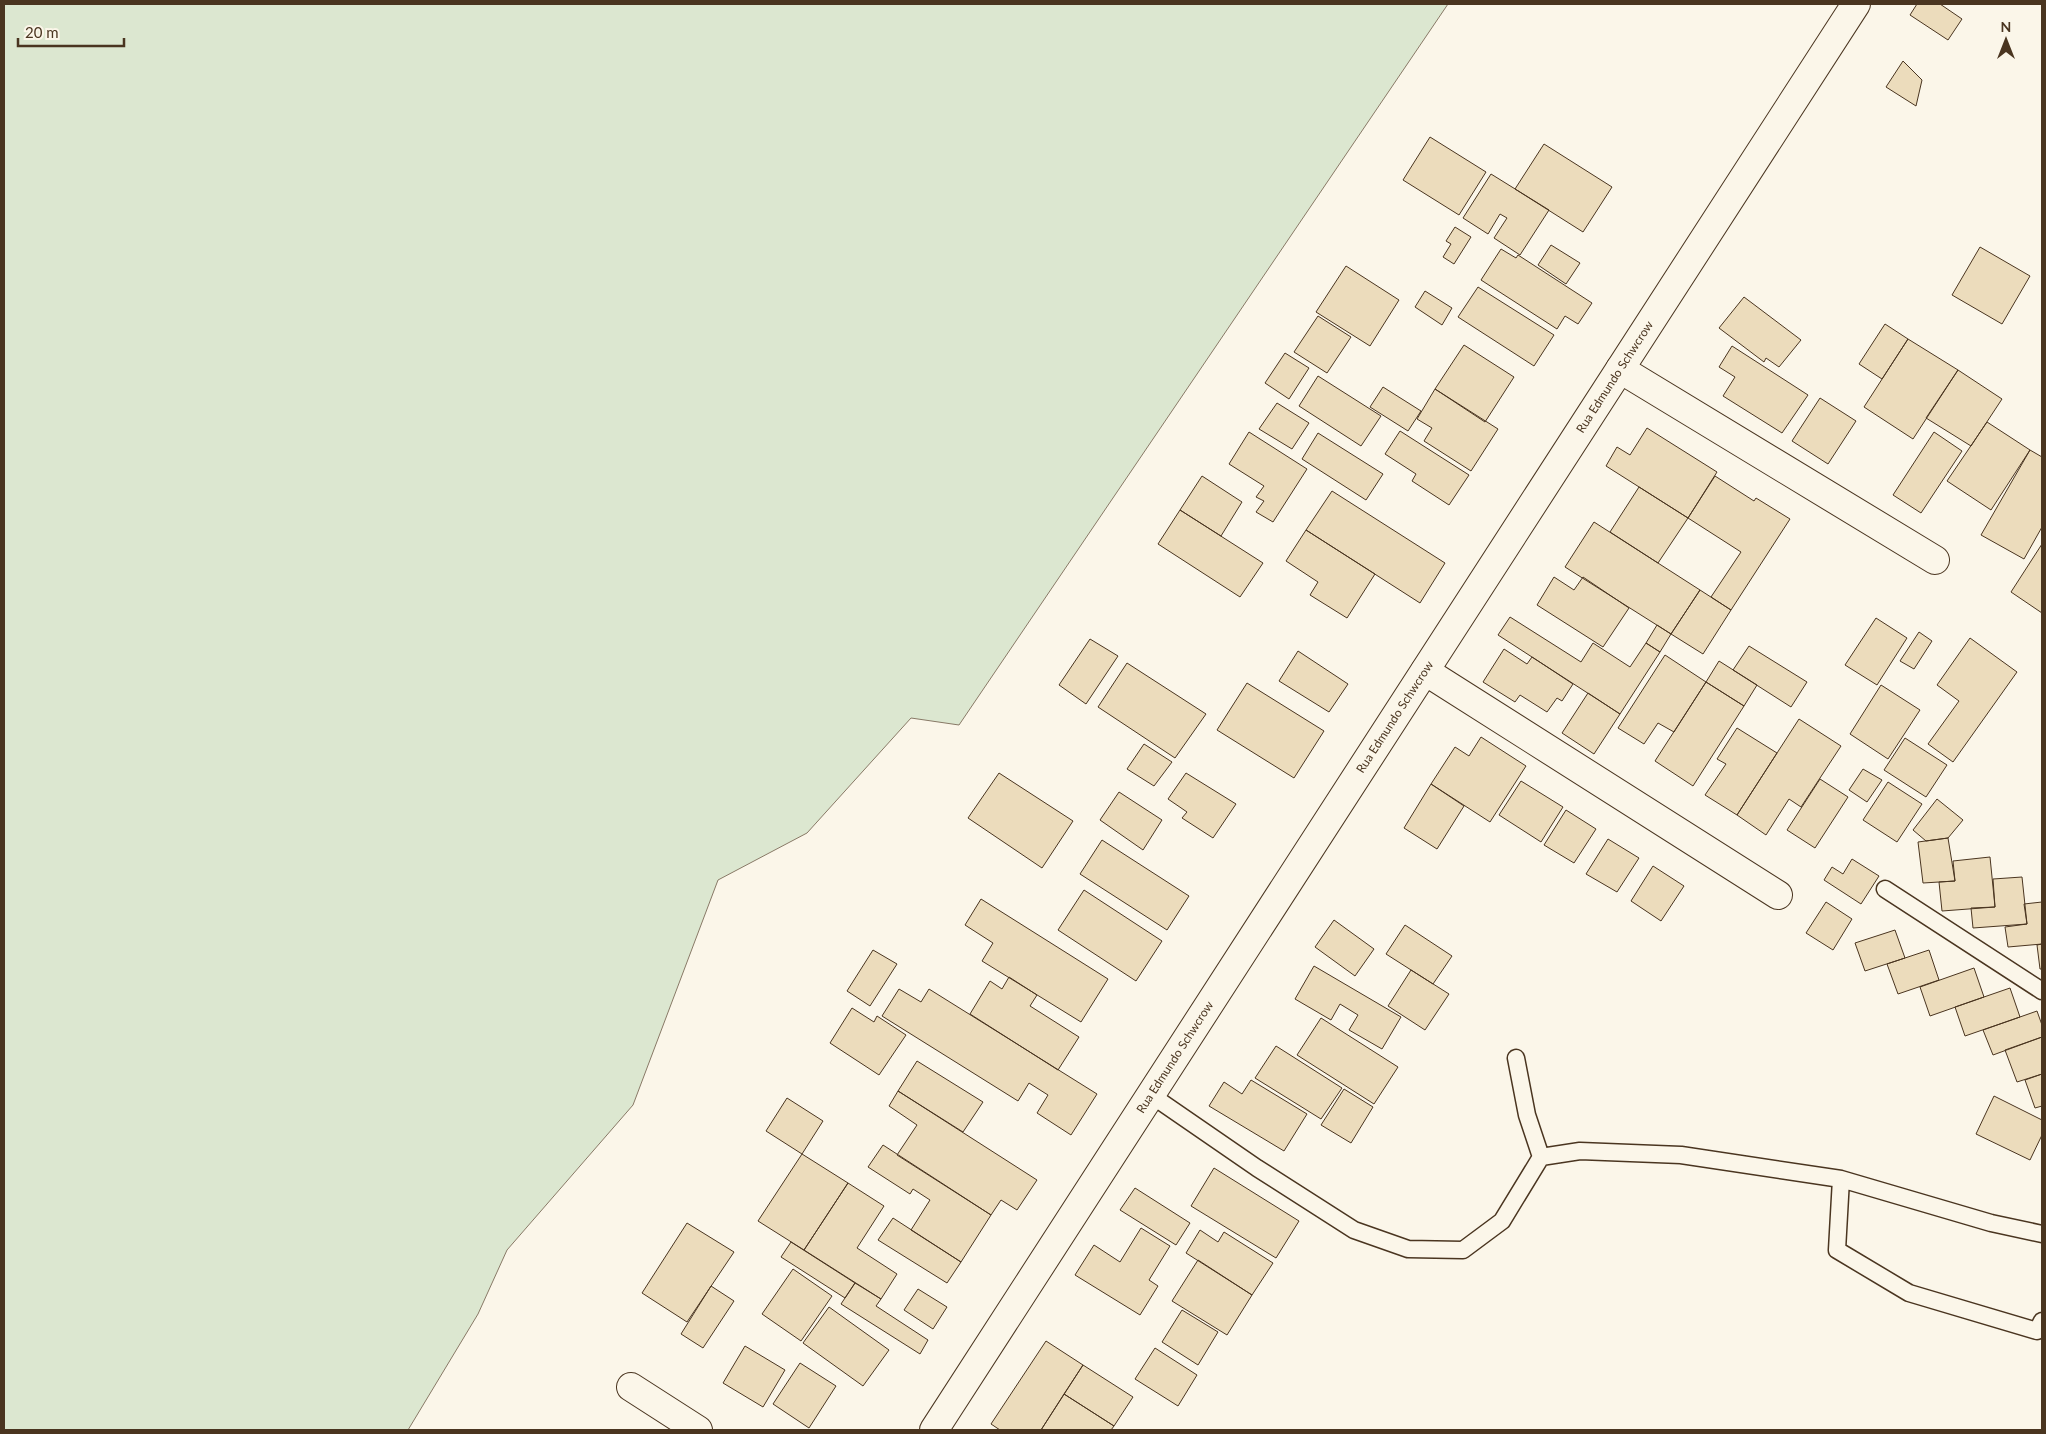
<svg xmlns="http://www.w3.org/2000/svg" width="2046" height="1434" viewBox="0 0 2046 1434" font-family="Lato,sans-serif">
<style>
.green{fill:#dce7d0;stroke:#887966}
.building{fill:#ecdcbc;stroke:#4a3520}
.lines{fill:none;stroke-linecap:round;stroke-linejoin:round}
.service-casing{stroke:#4a3520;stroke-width:19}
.minor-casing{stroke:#4a3520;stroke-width:30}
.tertiary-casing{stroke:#4a3520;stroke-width:30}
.service{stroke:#fbf6e9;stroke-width:16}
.minor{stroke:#fbf6e9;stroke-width:28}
.tertiary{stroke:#fbf6e9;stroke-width:28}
.labels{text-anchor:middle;stroke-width:4;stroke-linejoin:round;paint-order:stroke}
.street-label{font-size:12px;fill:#4a3520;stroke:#fbf6e9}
</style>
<rect width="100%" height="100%" fill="#fbf6e9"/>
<path class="green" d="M4 4H1448L959 725 911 718 807 833 718 880 633 1105 507 1250 478 1314 408 1430H4Z"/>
<path class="building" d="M1917 4H1940L1962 19 1948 40 1910 15Z
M1903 61 1922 80 1916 106 1886 87Z
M1430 137 1486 172 1459 215 1403 180Z
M1544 144 1612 187 1583 232 1515 189Z
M1491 174 1549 210 1520 255 1494 238 1507 218 1500 214 1488 234 1463 218Z
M1455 227 1471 237 1454 264 1443 257 1451 244 1446 241Z
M1551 245 1580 263 1566 284 1538 265Z
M1980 247 2030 276 2002 324 1952 295Z
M1501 249 1516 258 1518 255 1592 303 1578 324 1565 316 1557 329 1481 280Z
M1346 266 1399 300 1370 346 1316 312Z
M1478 287 1554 335 1534 366 1458 317Z
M1425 291 1452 308 1442 325 1415 307Z
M1744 297 1801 340 1779 367 1766 358 1764 362 1719 328Z
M1318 316 1351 337 1327 373 1294 352Z
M1885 324 1908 339 1882 379 1859 364Z
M1908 339 1958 370 1913 439 1864 407Z
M1464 345 1514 377 1485 422 1435 389Z
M1732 346 1808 395 1782 433 1723 396 1735 377 1719 367Z
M1285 353 1309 368 1289 399 1265 383Z
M1958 370 2002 399 1971 446 1926 418Z
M1318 376 1381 416 1361 446 1299 406Z
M1383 387 1421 411 1408 431 1370 407Z
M1435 389 1498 429 1471 471 1424 441 1432 428 1417 419Z
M1820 398 1856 421 1828 464 1792 441Z
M1277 403 1309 423 1292 449 1259 429Z
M1987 422 2030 450 1991 510 1947 481Z
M1647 428 1717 472 1688 518 1606 466 1617 447 1630 455Z
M1400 431 1469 475 1449 505 1412 481 1416 474 1385 454Z
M1249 432 1307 469 1273 522 1256 512 1264 501 1256 497 1264 486 1229 464Z
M1934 432 1962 451 1921 513 1893 495Z
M1318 433 1383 474 1366 500 1302 459Z
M2030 450 2042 457V527L2024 559 1981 535Z
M1202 476 1242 502 1221 536 1180 510Z
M1715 476 1754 501 1756 498 1790 519 1731 610 1711 597 1741 552 1688 518Z
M1639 487 1688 518 1658 563 1610 532Z
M1332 491 1445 563 1420 603 1306 530Z
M1180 510 1263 563 1240 597 1158 544Z
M1594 522 1700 590 1671 634 1565 567Z
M1306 530 1375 574 1347 618 1310 595 1318 582 1286 561Z
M2042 544V613L2011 592Z
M1554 577 1574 590 1583 577 1629 608 1603 647 1537 605Z
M1700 590 1731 610 1703 654 1671 634Z
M1510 617 1581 662 1593 643 1630 667 1646 643 1660 652 1620 714 1498 635Z
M1876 618 1907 638 1877 685 1845 665Z
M1657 625 1671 634 1660 652 1646 643Z
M1919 632 1932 641 1914 669 1900 661Z
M1970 638 2017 672 1953 762 1928 744 1959 701 1937 685Z
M1090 639 1118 656 1086 704 1059 685Z
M1749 646 1807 682 1791 707 1733 670Z
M1504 649 1527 664 1532 657 1573 684 1562 701 1557 698 1547 712 1520 695 1515 702 1483 682Z
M1298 651 1348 684 1329 712 1279 681Z
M1665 655 1706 682 1674 732 1658 723 1644 744 1618 728Z
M1719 661 1757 685 1744 706 1706 682Z
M1127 663 1206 714 1175 758 1098 707Z
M1706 682 1744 706 1693 786 1655 761Z
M1247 683 1324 731 1294 778 1217 730Z
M1881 685 1920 710 1888 759 1850 734Z
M1588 693 1620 714 1594 754 1562 733Z
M1799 719 1841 746 1801 807 1789 799 1766 835 1737 815Z
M1737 728 1777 753 1737 815 1705 795 1726 764 1717 759Z
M1481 737 1526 766 1490 822 1431 784 1455 747 1469 756Z
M1905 738 1947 765 1926 797 1884 770Z
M1144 744 1172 762 1154 786 1127 769Z
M1863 769 1882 780 1867 802 1849 790Z
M999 773 1073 821 1042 868 968 818Z
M1186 773 1236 804 1213 838 1182 818 1187 812 1168 799Z
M1820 779 1848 797 1815 848 1787 830Z
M1521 781 1563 807 1541 842 1499 815Z
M1888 782 1922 804 1897 842 1863 820Z
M1431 784 1464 806 1437 849 1404 828Z
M1119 792 1162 820 1143 850 1100 820Z
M1937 799 1963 820 1948 838 1926 841 1913 830Z
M1566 810 1596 829 1574 863 1544 845Z
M1948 838 1955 881 1923 883 1918 842Z
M1608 839 1639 858 1617 892 1586 874Z
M1102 840 1189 896 1167 930 1080 874Z
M1990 857 1995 907 1942 911 1939 882 1955 881 1953 861Z
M1852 859 1879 876 1861 904 1824 880 1832 867 1843 874Z
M1653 866 1684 886 1661 921 1631 901Z
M2022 877 2027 924 1973 928 1971 908 1995 907 1993 879Z
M1084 890 1162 941 1136 981 1058 930Z
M981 899 1108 979 1081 1022 982 961 993 943 965 925Z
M1826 902 1852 919 1833 950 1806 933Z
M2042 902V944L2008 947 2005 927 2027 924 2024 904Z
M1334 920 1374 949 1355 976 1315 947Z
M1405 925 1452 956 1433 984 1386 954Z
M1895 930 1905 958 1865 971 1855 943Z
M2042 944V969H2040L2037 945Z
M873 950 897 964 870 1006 847 991Z
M1929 950 1939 980 1898 994 1887 964Z
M1314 966 1401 1017 1382 1049 1349 1030 1358 1015 1340 1004 1331 1020 1295 999Z
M1974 968 1984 997 1930 1016 1920 987Z
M1411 970 1449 994 1425 1030 1388 1006Z
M1009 977 1037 995 1030 1006 1079 1037 1058 1070 970 1014 990 981 1002 989Z
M2010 988 2020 1017 1965 1036 1955 1007Z
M899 989 921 1002 929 989 1097 1094 1071 1135 1037 1113 1048 1095 1029 1083 1018 1101 882 1016Z
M852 1008 874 1022 877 1016 906 1035 879 1075 830 1043Z
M2037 1011 2042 1025V1037L1993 1055 1983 1030Z
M1321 1018 1398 1067 1374 1104 1297 1055Z
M2042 1037V1074L2017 1082 2005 1050Z
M1276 1046 1342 1088 1321 1119 1255 1078Z
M917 1061 983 1102 963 1132 898 1091Z
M2042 1074V1106L2035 1108 2025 1080Z
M1251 1080 1307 1114 1284 1151 1209 1106 1224 1082 1242 1094Z
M1344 1089 1373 1107 1351 1143 1321 1125Z
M898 1091 1037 1180 1017 1210 1001 1200 991 1215 897 1155 917 1125 889 1106Z
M1994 1096 2042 1120V1135L2030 1160 1976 1134Z
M787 1098 823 1121 802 1154 766 1131Z
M883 1145 991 1215 961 1262 911 1230 930 1200 913 1189 910 1194 868 1167Z
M802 1154 848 1183 804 1250 758 1221Z
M1214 1168 1299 1221 1276 1258 1191 1206Z
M848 1183 884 1206 857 1248 897 1274 881 1299 804 1250Z
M1135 1188 1190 1223 1176 1245 1120 1210Z
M893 1218 961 1262 947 1283 878 1240Z
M687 1223 734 1252 687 1322 642 1293Z
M1141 1228 1170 1246 1149 1280 1158 1286 1140 1315 1075 1275 1094 1245 1120 1262Z
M1200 1230 1218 1242 1224 1232 1273 1263 1252 1295 1186 1253Z
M791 1242 855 1283 845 1298 781 1257Z
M1198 1260 1252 1295 1227 1335 1172 1301Z
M793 1269 832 1296 801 1341 762 1314Z
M855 1283 881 1299 876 1306 928 1340 920 1354 841 1304Z
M711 1286 734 1301 703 1348 681 1334Z
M918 1289 947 1307 933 1329 904 1310Z
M829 1307 889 1350 863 1386 803 1343Z
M1182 1310 1218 1332 1198 1365 1162 1342Z
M1046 1341 1083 1365 1041 1430H1000L991 1424Z
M745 1346 785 1370 763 1407 723 1383Z
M1155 1348 1197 1375 1178 1406 1135 1379Z
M800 1363 836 1386 809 1428 773 1404Z
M1083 1365 1133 1397 1114 1426 1064 1394Z
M1064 1394 1114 1426 1111 1430H1041Z"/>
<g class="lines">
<g class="service-casing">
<path id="service" d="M1885 889 2042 991
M1516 1058 1527 1115 1541 1157
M1151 1095 1257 1168 1354 1230 1408 1249 1463 1250 1502 1221 1541 1157 1580 1151 1681 1155 1841 1179 1991 1223 2042 1234
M1841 1179 1837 1250 1909 1293 2037 1331 2042 1321"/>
</g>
<g class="minor-casing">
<path id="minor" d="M1620 369 1935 560
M1425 671 1778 895
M631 1387 698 1430"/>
</g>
<g class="tertiary-casing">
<g id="tertiary">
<path id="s1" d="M934 1430 1856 4"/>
</g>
</g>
<use href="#service" class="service"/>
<use href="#minor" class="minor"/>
<use href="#tertiary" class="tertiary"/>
</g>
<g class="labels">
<g class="street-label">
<text dy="4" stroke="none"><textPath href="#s1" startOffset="1254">Rua Edmundo Schwcrow</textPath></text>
<text dy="4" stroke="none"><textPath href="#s1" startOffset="849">Rua Edmundo Schwcrow</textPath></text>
<text dy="4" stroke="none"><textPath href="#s1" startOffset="444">Rua Edmundo Schwcrow</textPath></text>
</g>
</g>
<rect width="2046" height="1434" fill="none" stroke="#4a3520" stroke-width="10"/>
<g transform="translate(2006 40)" stroke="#fbf6e9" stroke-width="4" paint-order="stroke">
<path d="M0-4L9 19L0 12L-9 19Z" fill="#4a3520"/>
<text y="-8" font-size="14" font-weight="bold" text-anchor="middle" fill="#4a3520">N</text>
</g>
<path d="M18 38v8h106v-8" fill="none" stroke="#4a3520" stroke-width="2.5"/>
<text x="25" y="38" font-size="15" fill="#4a3520" stroke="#fbf6e9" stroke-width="4" paint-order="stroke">20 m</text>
</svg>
